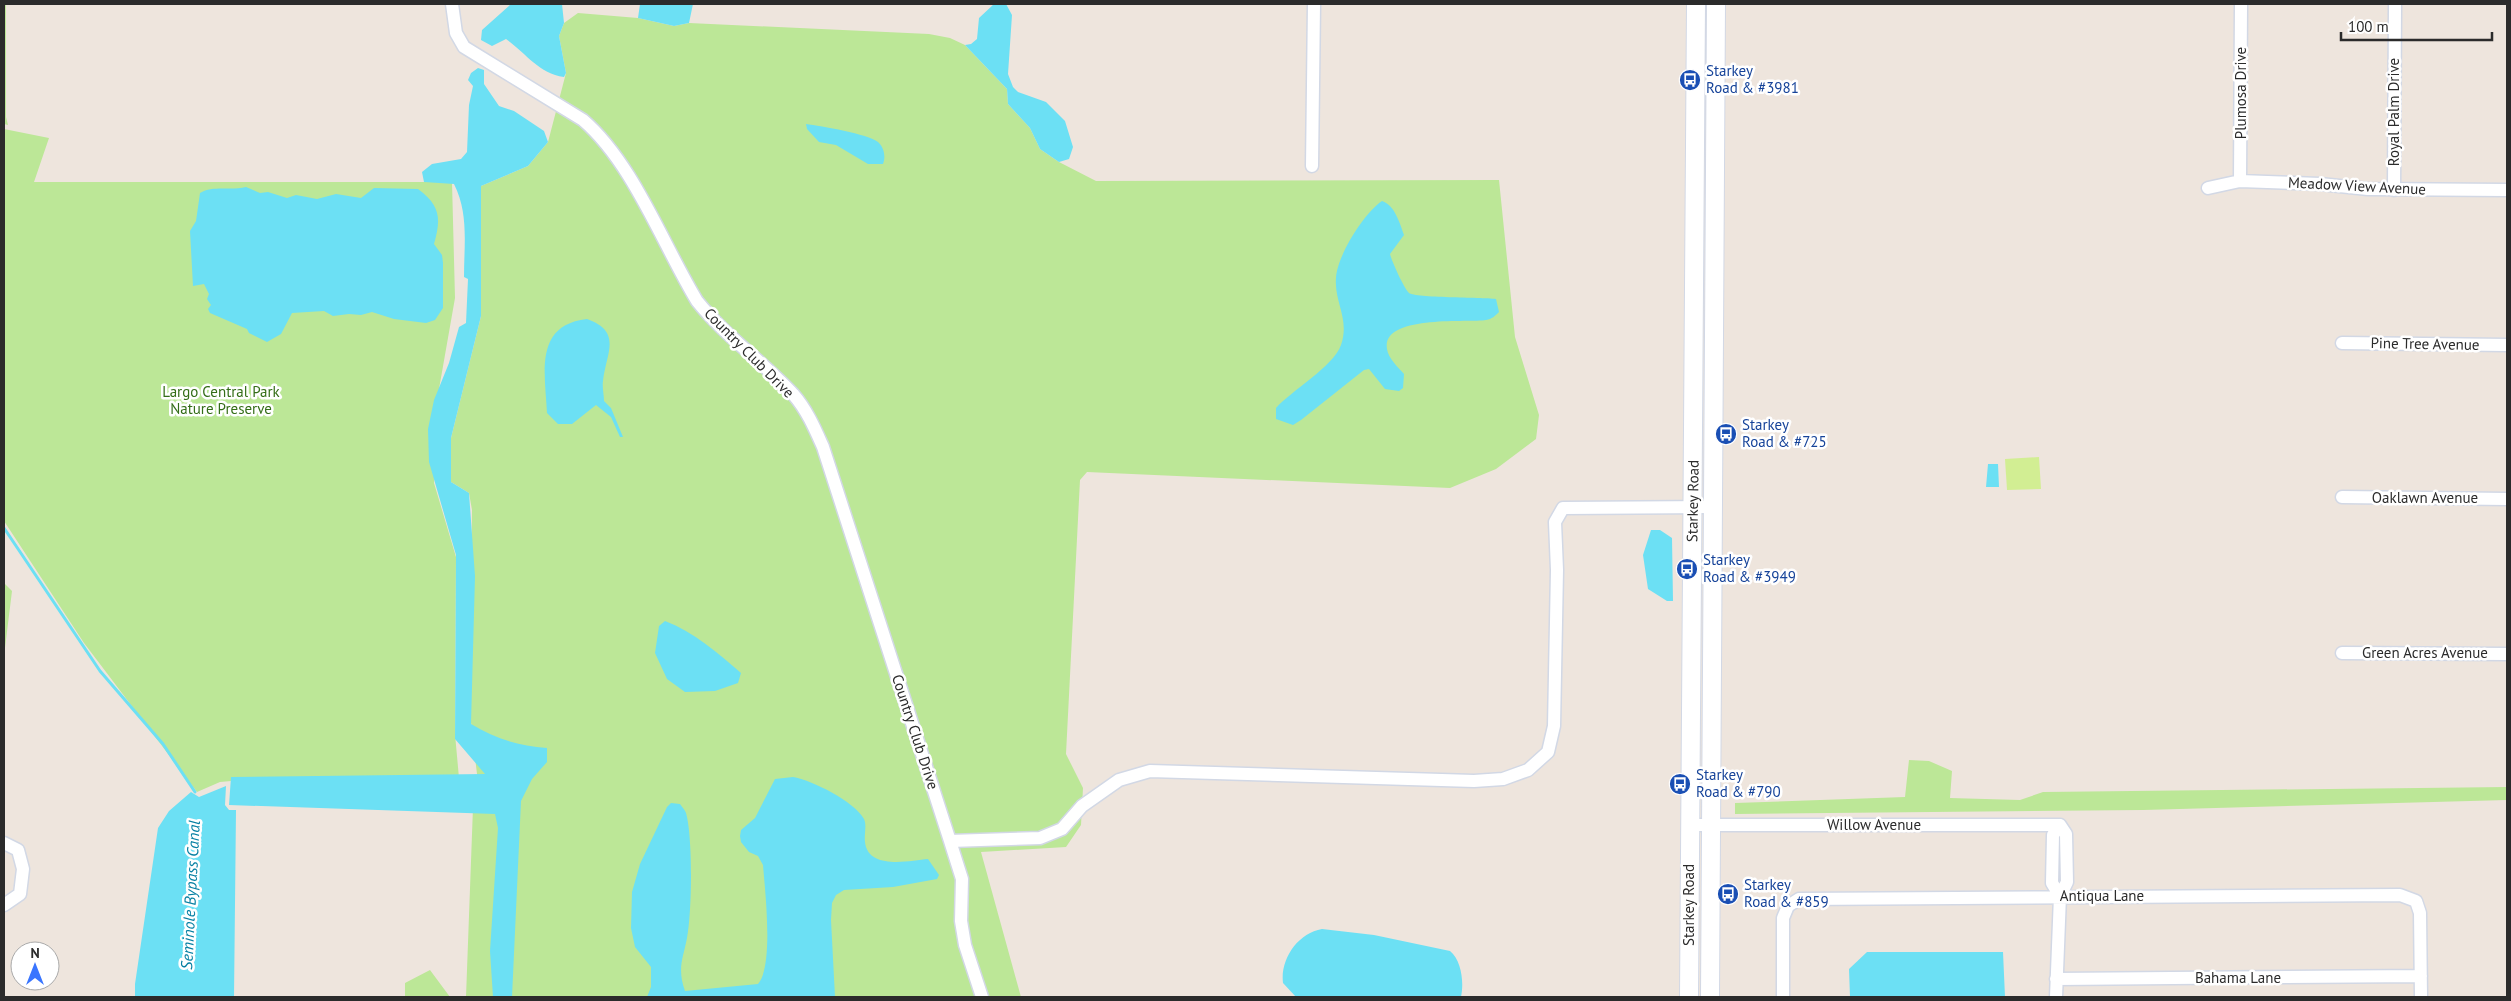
<svg xmlns="http://www.w3.org/2000/svg" width="2511" height="1001" viewBox="0 0 2511 1001" font-family="'PT Sans',sans-serif">
<style>
.green{fill:#bce797}
.pitch{fill:#d2ee93}
.water{fill:#6ce0f4}
.lines{fill:none;stroke-linecap:round;stroke-linejoin:round}
.stream{stroke:#6ce0f4;stroke-width:3}
.street-casing{stroke:#d2d8e5;stroke-width:15}
.secondary-casing{stroke:#d2d8e5;stroke-width:20}
.street{stroke:#fff;stroke-width:12}
.secondary{stroke:#fff;stroke-width:18}
.labels{text-anchor:middle;stroke-width:5;stroke-linejoin:round;paint-order:stroke}
.transit-label{font-size:15px;fill:#164399;stroke:#fff;text-anchor:start}
.street-label{font-size:15px;fill:#2b2b2b;stroke:#fff}
.park-label{font-size:15px;fill:#336d17;stroke:#fff}
.water-label{font-size:16px;font-style:italic;fill:#0780a3;stroke:#fff}
</style>
<rect width="100%" height="100%" fill="#eee5dd"/>
<path class="green" d="M4 4H6V117L8 125 4 124Z
M578 13 638 18 674 26 689 23 929 34 950 38 965 45 1007 89 1008 104 1030 128 1040 149 1059 162 1096 181 1499 180 1515 337 1539 415 1536 439 1496 469 1450 488 1087 472 1080 480 1066 754 1083 788 1081 825 1066 847 981 852 1021 997H466L473 807 477 774 470 714 472 510 469 493 451 482V438L481 316V186L528 166 548 142 566 73 559 36 564 23Z
M4 129 49 138 34 182H452L455 298 439 389 434 483 456 557 455 734 459 778 242 780 220 782 197 792 84 643 4 521Z
M4 583 12 591 4 656Z
M1909 760 1929 761 1952 771 1950 798 2020 800 2043 792 2507 787V800L2143 810 1735 814V803L1905 797Z
M430 970 450 997H405V983Z"/>
<path class="pitch" d="M2039 457 2041 489 2007 490 2005 459Z"/>
<path class="water" d="M511 4H562L564 23 559 36 566 73 564 77C538 73 526 53 506 39L492 46 481 40 482 30Z
M640 4H693L689 23 674 26 638 18Z
M994 4H1006L1012 15 1008 74 1013 87 1018 92 1046 102 1065 121 1073 147 1069 159 1059 162 1040 149 1030 128 1008 104 1007 89 965 45 971 44 977 39 979 18Z
M478 68 484 70V84L499 106 514 111 544 131 548 142 528 166 481 186V316L451 438V482L469 493 475 576 471 724C496 739 519 746 547 748V762L532 779 521 801 512 997H493L490 951 498 828 495 814 229 805 231 777 485 774 455 739 456 555 429 462 428 429 434 400 449 363 459 327 466 323 468 279 464 277C464 244 469 214 454 184L424 182 422 172 432 164 461 159 467 152 469 105 473 86 468 80 471 73Z
M806 124C821 126 868 134 878 142 884 147 886 157 883 164H868L836 145 819 142 807 129Z
M246 187 260 193 268 192 287 198 296 195 317 199 336 194 361 198 374 188 418 189C441 206 441 219 434 244L442 255 443 263V308L435 320 426 323 394 319 372 312 361 315 349 314 333 316 324 311 292 313 281 334 267 342 249 333 247 329 210 313 208 309 211 305 207 299 209 294 204 284 193 286 190 231 196 221 200 193C213 185 231 191 246 187Z
M1382 201C1395 205 1400 224 1404 235L1390 254C1392 262 1404 288 1409 293 1415 298 1481 297 1496 299L1499 312C1495 316 1492 319 1486 320 1469 323 1381 314 1387 349 1388 358 1398 367 1404 374L1403 388 1399 391 1385 389 1369 369 1364 370 1301 420 1293 425 1276 419V408C1292 390 1333 367 1341 345 1350 319 1334 302 1336 278 1337 256 1364 213 1382 201Z
M587 319C623 332 606 353 603 381 602 387 604 395 604 401L611 408 623 437H620L611 417 596 405 572 424H558L547 413C545 373 534 325 587 319Z
M1988 464H1998L1999 487H1986Z
M1651 530H1660L1672 538 1673 601H1667L1648 589 1643 555Z
M665 621C694 632 718 653 741 673L738 683 715 691 685 692 667 679 655 653 659 626Z
M793 777C812 780 855 802 864 819 867 825 864 834 865 842 868 870 909 861 928 859L939 875 937 879 893 887 844 890 836 895 832 903 831 920 835 997H647L651 987V967L635 947 631 928 632 892 640 864 667 807 671 803 680 804C682 807 685 810 686 813 693 837 692 912 687 938 683 959 677 968 685 991L758 984C774 966 765 890 763 865L758 856 749 852 741 842 740 836 741 830 755 818 775 779Z
M226 786 225 805 229 810H236L234 997H135V984L158 828 169 811 191 792 199 797Z
M1322 929 1374 935 1450 951C1462 961 1464 983 1461 997H1296L1283 983C1280 959 1298 933 1322 929Z
M1867 952H2003L2005 997H1850L1849 969Z"/>
<g class="lines">
<path class="stream" d="M4 528 100 671 163 744 195 792"/>
<g class="street-casing">
<path id="street" d="M452 4 456 33 464 47 583 120C633 163 662 243 697 301 725 336 762 361 793 394 807 410 815 429 823 447L950 841 1040 838 1062 829 1082 806 1119 780 1150 771 1474 781 1503 779 1528 770 1548 752 1554 726 1557 570 1555 522 1563 508 1712 507
M1312 166 1314 4
M2240 181 2241 4
M2208 188 2240 181 2320 184 2368 189 2507 190
M2394 190 2395 4
M2342 343 2507 345
M2342 497 2507 499
M2342 653 2507 654
M1689 825H2060
M950 841 962 879 961 921 965 945 982 997
M4 843 18 850 23 869 20 894 4 905
M2060 896 2067 882 2066 834 2060 825
M2056 979 2421 976
M1783 997V918L1788 906 1799 899 2400 895 2416 901 2420 913 2421 997
M2056 997 2060 896 2052 883 2053 835 2060 825"/>
</g>
<g class="secondary-casing">
<path id="secondary" d="M1689 997 1696 4
M1710 997 1716 4"/>
</g>
<use href="#street" class="street"/>
<use href="#secondary" class="secondary"/>
</g>
<defs>
<g id="bus-disc" transform="scale(1.125)"><circle r="9.5" fill="#1a4fb4" stroke="#fff"/><path d="M-5-6H5V4H4V6H2V4H-2V6H-4V4H-5ZM-3.5-4V0h7V-4ZM-3.5 1.2v1.5H-2V1.2ZM2 1.2v1.5H3.5V1.2Z" fill="#fff"/></g>
</defs>
<g fill-rule="evenodd">
<use href="#bus-disc" x="1690" y="80"/>
<use href="#bus-disc" x="1726" y="434"/>
<use href="#bus-disc" x="1687" y="569"/>
<use href="#bus-disc" x="1680" y="784"/>
<use href="#bus-disc" x="1728" y="894"/>
</g>
<g class="labels">
<g class="transit-label">
<text x="1706" y="76">Starkey<tspan x="1706" dy="17">Road &amp; #3981</tspan></text>
<text x="1742" y="430">Starkey<tspan x="1742" dy="17">Road &amp; #725</tspan></text>
<text x="1703" y="565">Starkey<tspan x="1703" dy="17">Road &amp; #3949</tspan></text>
<text x="1696" y="780">Starkey<tspan x="1696" dy="17">Road &amp; #790</tspan></text>
<text x="1744" y="890">Starkey<tspan x="1744" dy="17">Road &amp; #859</tspan></text>
</g>
<g class="street-label">
<text transform="translate(2241 93) rotate(-90)" y="5">Plumosa Drive</text>
<text transform="translate(2394 112) rotate(-90)" y="5">Royal Palm Drive</text>
<text transform="translate(2357 186) rotate(3)" y="5">Meadow View Avenue</text>
<text transform="translate(2425 344) rotate(1)" y="5">Pine Tree Avenue</text>
<text transform="translate(749 353) rotate(45)" y="5">Country Club Drive</text>
<text x="2425" y="503">Oaklawn Avenue</text>
<text transform="translate(1693 501) rotate(-89)" y="5">Starkey Road</text>
<text x="2425" y="658">Green Acres Avenue</text>
<text transform="translate(915 732) rotate(72)" y="5">Country Club Drive</text>
<text x="1874" y="830">Willow Avenue</text>
<text x="2102" y="901">Antiqua Lane</text>
<text transform="translate(1689 905) rotate(-90)" y="5">Starkey Road</text>
<text x="2238" y="983">Bahama Lane</text>
</g>
<g class="park-label">
<text x="221" y="397">Largo Central Park<tspan x="221" dy="17">Nature Preserve</tspan></text>
</g>
<g class="water-label">
<text transform="translate(190 895) rotate(-87)" y="6">Seminole Bypass Canal</text>
</g>
</g>
<rect width="2511" height="1001" fill="none" stroke="#2b2b2b" stroke-width="10"/>
<g transform="translate(35 966)"><circle r="24" fill="#ffffff" stroke="#aaaaaa"/>
<path d="M0-4L9 19L0 12L-9 19Z" fill="#3975ff"/>
<text y="-8" font-size="14" font-weight="bold" text-anchor="middle" fill="#2b2b2b">N</text>
</g>
<path d="M2341 32v8h151v-8" fill="none" stroke="#2b2b2b" stroke-width="2.5"/>
<text x="2348" y="32" font-size="15" fill="#2b2b2b" stroke="#ffffff" stroke-width="4" paint-order="stroke">100 m</text>
</svg>
